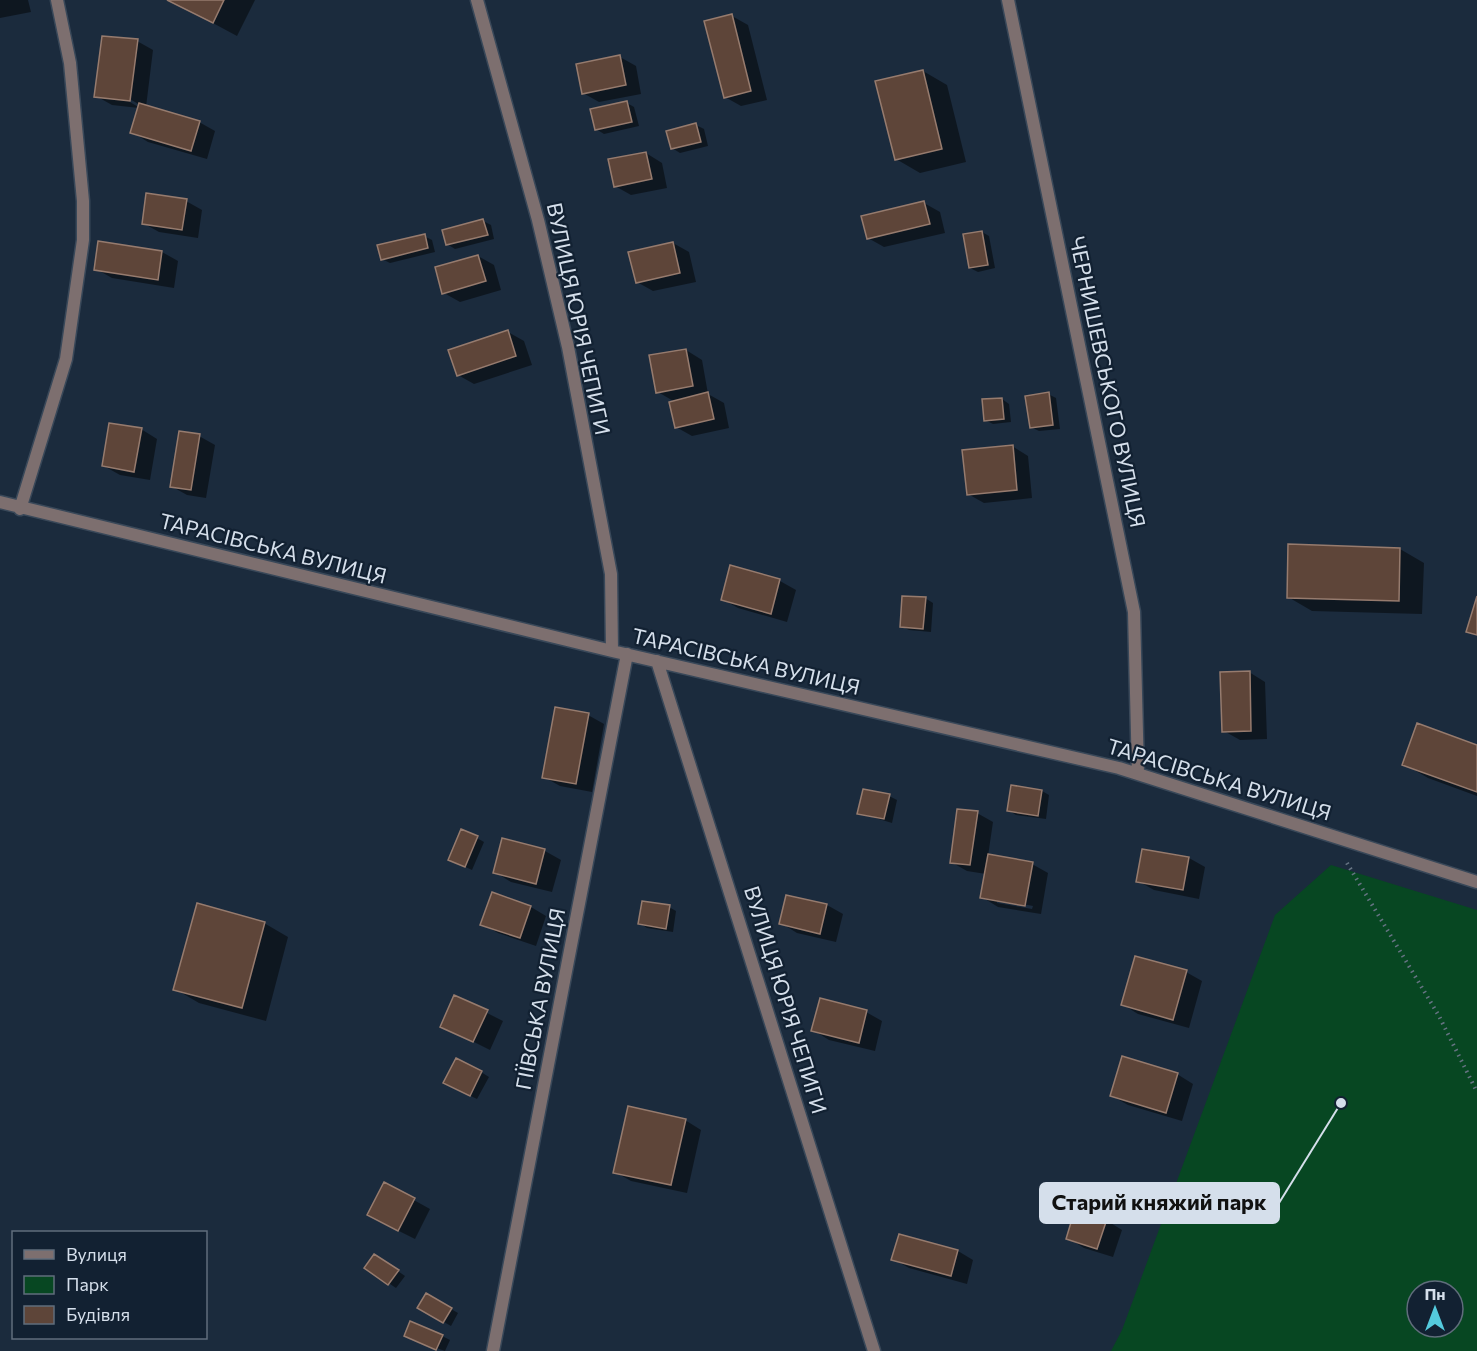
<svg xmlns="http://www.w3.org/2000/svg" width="1477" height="1351" viewBox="0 0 1477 1351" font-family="Commissioner,sans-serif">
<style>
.green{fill:#074722;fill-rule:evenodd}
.shadow{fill:#0007;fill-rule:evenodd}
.building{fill:#5e4539;stroke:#967b6e;stroke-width:1.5}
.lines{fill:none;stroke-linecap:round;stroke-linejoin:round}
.street-casing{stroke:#394859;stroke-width:15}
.path{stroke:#657382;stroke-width:4;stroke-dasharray:1.5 4.5;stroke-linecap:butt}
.street{stroke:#7d6f6f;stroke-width:12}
.labels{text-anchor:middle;stroke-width:4.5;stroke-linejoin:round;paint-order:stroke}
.street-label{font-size:21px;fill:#d5dfeb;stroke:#122132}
.leader{fill:none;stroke:#d5dfeb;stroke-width:2}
.callout-dot{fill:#d5dfeb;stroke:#122132;stroke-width:2}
.callout{fill:#d5dfeb;stroke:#d5dfeb;stroke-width:2}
.callout-label{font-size:22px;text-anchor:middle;font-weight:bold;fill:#111}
</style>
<rect width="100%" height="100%" fill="#1b2b3d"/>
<path class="green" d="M1331 865 1477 910V1351H1111L1122 1330 1275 915ZM1417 1291H1453V1327H1417Z"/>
<path class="shadow" d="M0 0H28L31 12 0 18Z
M170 0H255L237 36Z
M732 16 748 25 767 100 741 106 725 97Z
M137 41 153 50 146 107 199 122 215 131 207 159 148 142 132 132 139 108 112 105 96 96ZM125 96 140 105V108L123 98Z
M620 57 636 66 641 94 599 102 583 93Z
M923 71 947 85 966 162 920 173 896 159Z
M627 103 634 107 639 126 604 134 596 129Z
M696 125 704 129 708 146 680 153 672 148Z
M646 153 662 163 667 188 631 195 615 186Z
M186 201 202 210 198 238 159 232 143 223Z
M924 203 940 212 945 233 884 247 868 238Z
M483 221 491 225 494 239 455 249 447 244Z
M982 232 989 236 995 268 978 272 970 268Z
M424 236 432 240 435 252 390 263 382 259Z
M673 243 689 252 696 282 653 291 637 282Z
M162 252 178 261 174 288 112 278 96 269Z
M478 256 494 265 501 290 460 302 444 293Z
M508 332 524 341 532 365 474 384 458 375Z
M686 350 702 360 708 394 724 403 729 428 692 436 676 427 675 402 658 392Z
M1048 394 1056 398 1060 429 1039 431 1031 427Z
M1002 399 1009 404 1011 422 993 424 985 420Z
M141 429 157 439 150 480 120 475 104 466Z
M199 436 215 445 206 498 187 495 171 486Z
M1012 446 1028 456 1032 498 984 503 968 494Z
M1400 549 1424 563 1422 614 1312 611 1288 597Z
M731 567 780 581 796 590 787 622 738 608 722 599Z
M925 598 933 603 931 632 909 630 901 626Z
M1249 672 1265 682 1267 739 1240 740 1224 731Z
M588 715 604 724 592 792 560 786 544 777Z
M1477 746V796L1428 778 1404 764Z
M1012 786 1042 791 1049 795 1046 819 1016 815 1008 810Z
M889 796 897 800 892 823 859 813Z
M977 813 993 822 988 856 1032 864 1048 873 1041 914 998 907 982 897 986 874 967 871 951 862ZM997 899 1033 906 1032 909 997 903Z
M477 838 484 842 472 870 457 863Z
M503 840 545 851 561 860 552 892 511 882 495 872Z
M1189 858 1205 867 1199 899 1154 890 1138 881Z
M492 894 531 907 546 916 536 946 498 933 482 924Z
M787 897 827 905 843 914 836 942 797 933 781 923Z
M669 907 676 911 673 932 647 928 640 923Z
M264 923 288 937 266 1021 199 1003 175 989Z
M1186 972 1202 981 1189 1028 1138 1014 1122 1004Z
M455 997 503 1021 490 1050 442 1026Z
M866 1012 882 1021 875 1051 829 1040 813 1030Z
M481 1072 489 1077 477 1099 452 1087Z
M1177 1074 1193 1084 1182 1121 1128 1105 1112 1096Z
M685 1120 701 1130 687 1193 631 1181 615 1172Z
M385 1184 430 1209 415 1239 385 1224Z
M1106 1220 1122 1230 1113 1257 1084 1248 1068 1238Z
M958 1251 973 1260 967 1284 909 1268 893 1259Z
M382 1260 405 1276 396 1288 366 1268Z
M427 1295 458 1313 451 1326 419 1308Z
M442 1336 450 1340 445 1351 413 1340Z"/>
<path class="building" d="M167 0H224L213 23Z
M732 14 751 91 724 98 704 21Z
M102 36 138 39 130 101 94 97Z
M620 55 626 85 582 94 576 64Z
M923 70 942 149 895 160 875 81Z
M627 101 632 122 595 130 590 109Z
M139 103 200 121 191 151 130 133Z
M696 123 701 142 671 149 666 131Z
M646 152 652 179 614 187 608 159Z
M146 193 187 199 182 230 142 224Z
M924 201 930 224 867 239 861 216Z
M483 219 488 235 446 245 442 230Z
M982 231 988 265 969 268 963 234Z
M425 234 428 248 381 260 377 245Z
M98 241 162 251 158 280 94 270Z
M673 242 680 273 636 283 628 252Z
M478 255 486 281 442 294 435 267Z
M508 330 516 356 457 376 448 350Z
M686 349 693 386 656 393 649 355Z
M708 392 714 419 675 428 669 402Z
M1049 392 1053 425 1030 428 1025 396Z
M1002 398 1004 419 984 421 982 399Z
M109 423 142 428 134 472 102 466Z
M179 431 200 434 191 490 170 487Z
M1013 445 1017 490 967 495 962 450Z
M1288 544 1400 548 1399 601 1287 598Z
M730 565 780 579 771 614 721 600Z
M902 596 926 597 923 629 900 627Z
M1477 596V635L1466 632Z
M1250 671 1251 731 1222 732 1220 672Z
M555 707 589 713 576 784 542 778Z
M1417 723 1477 745V792L1402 765Z
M1011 785 1042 790 1038 816 1007 811Z
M863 789 890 794 884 819 857 814Z
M957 809 978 811 970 865 950 863Z
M461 829 478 836 465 867 448 860Z
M502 838 545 849 536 884 493 873Z
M1142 849 1189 857 1183 890 1136 882Z
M988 854 1033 862 1025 906 980 898Z
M492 892 531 906 520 938 480 925Z
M786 895 827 904 820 934 779 924Z
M642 901 670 905 666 929 638 924Z
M197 903 265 922 242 1008 173 990Z
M1135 956 1187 970 1173 1020 1121 1005Z
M454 995 488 1010 473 1042 440 1027Z
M820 998 867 1010 859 1043 811 1031Z
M1122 1056 1178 1073 1166 1113 1110 1096Z
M456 1058 482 1071 470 1096 443 1083Z
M628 1106 686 1119 671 1185 613 1173Z
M384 1182 415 1198 398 1231 367 1215Z
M1075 1209 1107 1219 1097 1249 1066 1239Z
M899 1234 958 1250 951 1276 891 1260Z
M374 1254 399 1270 388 1285 364 1268Z
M426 1293 452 1308 443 1323 417 1308Z
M410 1321 443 1335 436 1350 404 1336Z"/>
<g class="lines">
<g class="street-casing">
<path id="street" d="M477 0 538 220 568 347 611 574 612 651
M1008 0 1134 612 1138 774
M0 502 612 651 1119 768 1477 882
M20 509 66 359 83 240V201L70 63 57 0
M657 661 874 1351
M493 1351 627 654"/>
</g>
<path class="path" d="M1347 863 1439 1016 1477 1092"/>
<use href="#street" class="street"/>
</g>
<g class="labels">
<g class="street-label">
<text transform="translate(578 319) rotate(78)" y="7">ВУЛИЦЯ ЮРІЯ ЧЕПИГИ</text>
<text transform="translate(1107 382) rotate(78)" y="7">ЧЕРНИШЕВСЬКОГО ВУЛИЦЯ</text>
<text transform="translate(273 549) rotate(14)" y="7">ТАРАСІВСЬКА ВУЛИЦЯ</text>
<text transform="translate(746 662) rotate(13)" y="7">ТАРАСІВСЬКА ВУЛИЦЯ</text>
<text transform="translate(1219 780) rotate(17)" y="7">ТАРАСІВСЬКА ВУЛИЦЯ</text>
<text transform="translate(541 999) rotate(-79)" y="7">ГІЇВСЬКА ВУЛИЦЯ</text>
<text transform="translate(785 1000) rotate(73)" y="7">ВУЛИЦЯ ЮРІЯ ЧЕПИГИ</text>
</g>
</g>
<path class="leader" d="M1341 1103L1279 1203"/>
<circle class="callout-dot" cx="1341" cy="1103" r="6"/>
<rect class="callout" x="1040" y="1183" width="239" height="40" rx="6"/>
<g class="callout-label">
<text x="1159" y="1210">Старий княжий парк</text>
</g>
<rect x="12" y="1231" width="195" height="108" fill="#122132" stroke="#606d7c" stroke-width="1.5"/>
<rect x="24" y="1250" width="30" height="9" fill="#7d6f6f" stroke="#606d7c" stroke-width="1.5"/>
<text x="66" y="1261" font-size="18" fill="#d5dfeb">Вулиця</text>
<rect x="24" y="1276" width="30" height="18" fill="#074722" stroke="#606d7c" stroke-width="1.5"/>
<text x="66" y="1291" font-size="18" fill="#d5dfeb">Парк</text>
<rect x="24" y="1306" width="30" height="18" fill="#5e4539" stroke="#606d7c" stroke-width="1.5"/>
<text x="66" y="1321" font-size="18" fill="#d5dfeb">Будівля</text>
<g transform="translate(1435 1309)"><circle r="28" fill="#122132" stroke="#606d7c" stroke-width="1.5"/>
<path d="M0-4.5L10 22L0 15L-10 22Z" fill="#54cadd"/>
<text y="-9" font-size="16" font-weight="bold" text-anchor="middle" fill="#d5dfeb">Пн</text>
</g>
</svg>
